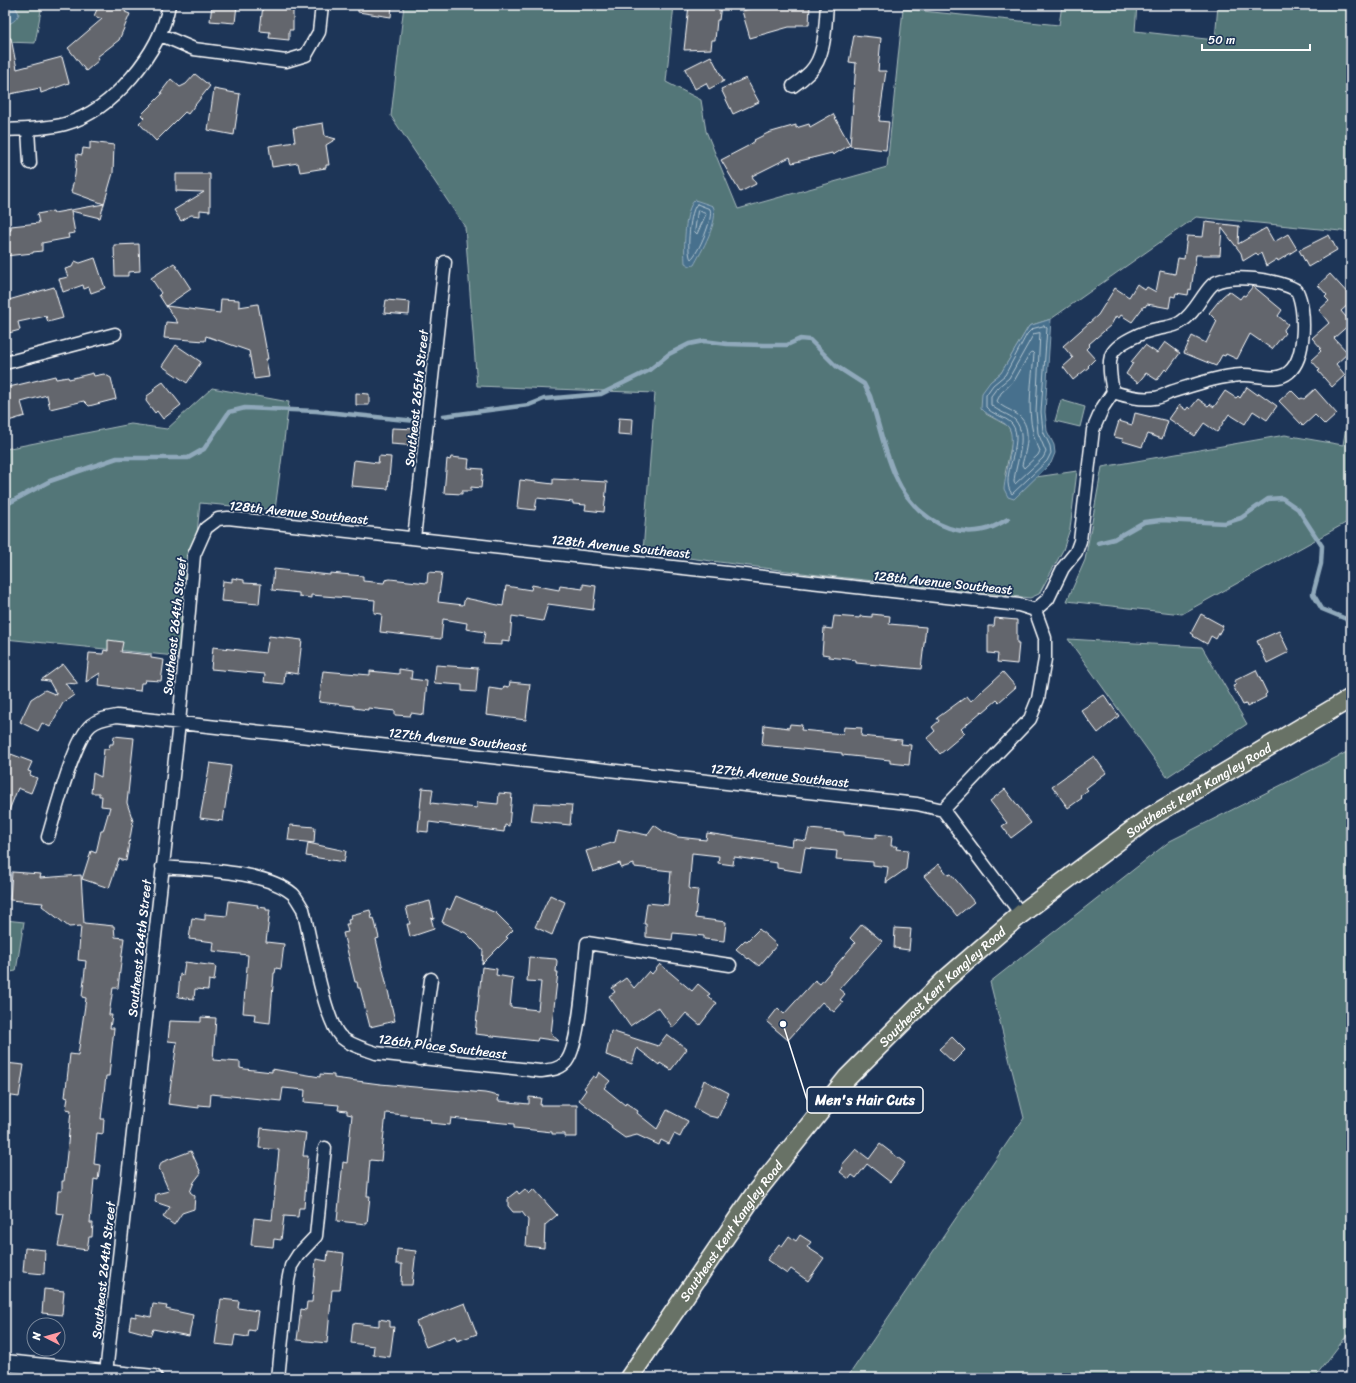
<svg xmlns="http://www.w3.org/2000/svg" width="1356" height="1383" viewBox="0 0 1356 1383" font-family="Sriracha,sans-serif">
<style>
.green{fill:#527678;stroke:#a8babc}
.water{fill:#46708d;stroke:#90a9bb}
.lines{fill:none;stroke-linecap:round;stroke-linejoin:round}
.shore{stroke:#b5c6d1;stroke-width:1}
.stream{stroke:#90a9bb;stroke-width:4.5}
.building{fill:#64666d;stroke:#fff}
.street-casing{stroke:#fff;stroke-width:15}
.secondary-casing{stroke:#fff;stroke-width:19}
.primary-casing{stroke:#fff;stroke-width:21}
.street{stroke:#1d3557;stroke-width:12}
.secondary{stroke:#1d3557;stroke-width:16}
.primary{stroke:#687266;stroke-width:18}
.labels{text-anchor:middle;stroke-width:3.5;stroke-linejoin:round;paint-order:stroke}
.street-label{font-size:13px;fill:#fff;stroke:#1d3557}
.leader{fill:none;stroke:#fff;stroke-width:1.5}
.callout-dot{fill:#fff;stroke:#1d3557;stroke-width:1.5}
.callout{fill:#1d3557;stroke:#fff;stroke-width:1.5}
.callout-label{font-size:14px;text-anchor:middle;font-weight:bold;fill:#fff}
</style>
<rect width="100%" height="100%" fill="#1d3557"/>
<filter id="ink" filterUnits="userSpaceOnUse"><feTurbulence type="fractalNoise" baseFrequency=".025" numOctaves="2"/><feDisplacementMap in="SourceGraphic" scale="8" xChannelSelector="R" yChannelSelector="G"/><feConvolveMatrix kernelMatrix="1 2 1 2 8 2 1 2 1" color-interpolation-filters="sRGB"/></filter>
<g filter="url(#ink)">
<path class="green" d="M13 5H42L35 43 5 42V24H9L17 8Z
M404 5H674L666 82 701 100 706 131 738 209 887 167 903 9 1059 25 1062 5H1137L1135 31 1215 40 1218 5H1351V232L1196 217 1051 319 1029 326 1001 373 990 382 986 414 1008 426 1013 437 1005 474 1014 499 1036 477 1077 471 1070 529 1063 550 1039 594 1030 598 810 574 643 552 655 393 477 386 465 227 391 116Z
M212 388 289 402 275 510 200 503 185 657 5 639V449L131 424 167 429Z
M1061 400 1085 407 1080 427 1055 421Z
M1350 403 1351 520 1182 614 1067 601 1085 560 1102 467 1285 435 1343 445Z
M1068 639 1202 647 1247 724 1167 777Z
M1351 750V1330L1314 1378H847L1024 1118 990 982 1170 841Z
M5 920 24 922 16 971 5 973Z"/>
<path class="water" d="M5 5C13 5 16 6 19 14 16 20 12 24 5 24Z
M695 200 713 206C720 220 701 252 694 265L690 266 685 263C684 248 684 209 695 200Z
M1051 319 1045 412 1047 431 1054 445 1055 453 1051 463 1014 499 1008 497 1004 489C1005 475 1016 439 1009 428 1004 420 988 417 981 408L982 393 990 382 1001 373 1029 326Z"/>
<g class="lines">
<path class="shore" d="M697 204 710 209C714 217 698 254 691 259 686 253 690 208 697 204Z
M698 210 706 214 697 234 695 232Z
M1044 326 1047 328 1041 412 1043 431 1050 446 1051 453 1047 461 1012 494C998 477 1026 443 1012 424 1005 416 992 415 986 407V395L993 385 1005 375 1027 334 1032 329Z
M1040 333 1036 412 1038 433 1046 452 1043 458 1015 484 1014 482C1015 464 1029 436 1015 420 1009 414 998 412 991 405V396L997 388 1009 378 1032 337 1034 334Z
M1030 353 1032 352 1034 354C1032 380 1027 408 1033 433 1034 440 1038 445 1040 451L1038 455 1024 468 1022 465C1026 449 1034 424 1015 413 1009 409 1001 407 997 401L1001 393 1014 381Z"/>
<path class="stream" d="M443 416 529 405 544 399 601 394 648 371 669 354 689 344 704 341 727 344 763 345H787L800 339 810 340 836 366 864 384 870 396C878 421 884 450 895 475 909 509 944 538 983 530 992 529 1001 523 1008 519
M5 505 50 481 117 458H188L204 449 229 412 245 408 316 411 416 421
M1098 543 1114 539 1144 522 1161 520 1225 523 1241 518 1268 499 1282 498 1298 509 1322 546 1321 564 1313 594 1322 609 1351 621"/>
</g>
<path class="building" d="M99 5H128L125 12 130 14 119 40 97 57 99 60 86 71 68 48 102 19 94 16Z
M212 5H237L235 23 210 21Z
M263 5H293V30H289V40L269 38 270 32 260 31Z
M358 5H392L391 17 358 12Z
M689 5H721L719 20H717L715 40H712L711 49 684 50Z
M763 5H810L809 25H796V27H789L750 38 742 11Z
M854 35 881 38 878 71H886L879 121 889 122 886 150 850 146 856 63 849 62Z
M5 38H11L17 69 62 57 69 83 41 93 40 88 5 95Z
M711 56 724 81 709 89 706 83 695 89 685 69Z
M195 74 210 86 188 114 185 112 156 141 139 123 144 118 141 115 162 94 161 92 171 79 180 87 186 84Z
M746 78 759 102 733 114 721 89Z
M214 89 240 94 234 135 208 130Z
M833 114 850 145 833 155 832 153 792 163 790 157 752 176 756 184 740 192 721 160 748 146 755 141 754 140 768 133 796 125V128L809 124 810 127Z
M323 123 325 136 336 139 326 145 329 165H326V168L300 172 298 163 272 167 269 146 295 142 293 128Z
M90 142 114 145 113 173 104 204 71 192 75 175 77 154 82 155 83 148 90 149Z
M176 174H210V211L200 210V216L191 215 181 221 174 210 204 192 176 191Z
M104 204 100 218 71 211 75 233 68 234 69 238 42 243V251L33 252V253L5 256V235L6 231 11 230V226L39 223 37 214 53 211 54 213Z
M1205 222 1239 226 1238 244 1266 228 1274 242 1288 234 1297 249 1278 261 1277 259 1266 266 1261 253 1258 255 1256 253 1243 261 1241 253 1222 228 1220 255H1196L1191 290 1189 289 1188 295 1176 293 1175 297 1171 296 1169 308 1147 304 1145 307 1144 306 1132 322 1121 315 1119 318 1116 316 1111 325 1089 344 1090 345 1086 349 1095 359 1088 366 1089 367 1073 380 1063 367 1073 358 1063 346 1098 315 1115 288 1129 297 1137 284 1145 290 1147 287 1156 292 1160 271 1175 274 1178 258 1184 259 1187 236 1203 237Z
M1329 235 1337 250 1308 267 1299 250Z
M139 244 140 271 128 272V276H115L114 245Z
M95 258 105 288 91 293 89 287 84 289 83 285 63 292 59 279 68 277 65 269 72 267 75 261 80 263Z
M174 263 191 289 166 306 159 295 161 293 151 278Z
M1330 274 1351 297V302L1341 311 1351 323 1334 338 1348 353 1336 364 1345 375 1332 387 1318 371 1320 370 1311 360 1321 351 1319 349 1321 348 1312 338 1329 323 1319 310 1329 301 1325 297 1327 295 1318 285Z
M1253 286 1282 310 1278 316 1288 324 1283 331 1285 333 1272 349 1250 334 1237 359 1226 354 1225 356 1222 355 1216 366 1184 353 1192 336 1206 343 1217 321 1209 313 1222 297 1229 291 1240 299 1243 295 1245 296Z
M54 287 63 318 48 322 46 316 18 322 20 330 5 334V301Z
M221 299 239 300V307L258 304 267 353 268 359H266L269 377 254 379 249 351 206 336 205 341 164 338 166 322 178 323 166 306 220 313Z
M386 300 410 302 409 315 384 313Z
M1165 342 1180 353 1167 371 1165 369 1157 380 1146 373 1138 383 1126 374 1133 363 1131 362 1145 345 1157 353Z
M176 345 201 362 187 383 162 366Z
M93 373 94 376 104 374 111 378 116 399 89 406 84 401 50 409 47 395 21 402 25 416 5 422V388L55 376 56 379 68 377 69 379Z
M163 382 181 405 163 419 157 411 155 413 146 401 147 396 154 391 153 389Z
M1247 387 1258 395 1259 393 1277 406 1267 420 1253 411 1245 424 1229 414 1217 432 1204 423 1195 436 1169 419 1179 405 1186 410 1188 407 1190 409 1198 399 1208 406 1210 404 1214 407 1225 391 1236 398 1238 396 1240 398Z
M1315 389 1337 414 1325 425 1315 415 1303 426 1279 401 1291 390 1300 399 1302 398 1304 399Z
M356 393 369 394V405H356Z
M1135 413 1168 421 1162 439 1148 434 1142 447 1122 441 1123 439 1114 437 1119 421 1132 425Z
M619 418 633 419 632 435 618 434Z
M392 428 418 429 417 446 391 444Z
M379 456 391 457 388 489 351 486 354 460 378 463Z
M451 457 469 459 468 468 483 469 481 488 471 487V491H462V494L444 493 447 459 450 460Z
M553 479 607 482 604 512 585 510 586 505 573 504V502L537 498 535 510 517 508 520 480 553 484Z
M274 569 330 575V573L363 576V581L384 583 385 580 390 579 427 583 428 572 442 573 438 602 463 605 465 598 503 606 506 586 531 590 532 585 559 590 560 586 583 589V584L596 586 593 610 548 604 543 621 512 616 510 642 502 641V645L483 644 485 632 466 629 467 623 443 619 441 639 380 632 382 614 374 613 375 600 311 595V598L299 596V593L272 590Z
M232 578 244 580V583L261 584 259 604 221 601 223 581 232 582Z
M872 614 890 616 889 624 926 627 921 669 856 663V660L829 657V655L822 654 824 628 832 629 834 616 860 618V616L872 617Z
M1201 614 1223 626 1216 639 1211 636 1207 644 1193 636 1194 635 1191 633Z
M995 618 1017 620V643H1019L1017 664 997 662 998 654 988 653V626H994Z
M1279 631 1289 652 1267 663 1257 641Z
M269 636 302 640 298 674 285 672 284 684 264 682 265 674 211 669 213 647 266 653Z
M108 640 123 642 121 652 151 655V658L164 660 161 681 145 680 144 683H141L140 691 99 686 100 673 86 682 89 653 103 654 104 650 108 651Z
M63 664 78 684 65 683 74 695 63 703 50 727 42 723 38 731 20 722 31 699 45 690 57 695 49 681 41 680Z
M436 665 478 668 476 692 462 691V685L434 683Z
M399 669 412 671 411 679 427 681 424 715 411 713 410 716 395 715V711L368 708V710L354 708V706L319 702 323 671 370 675V671L399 674Z
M1256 670 1267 693 1265 695 1266 697 1247 707 1246 704 1243 705 1233 686 1236 685 1234 681Z
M1003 672 1016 687 999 702 997 700 983 712 982 711 961 729 965 733 940 754 927 738 935 731 932 727 939 721 937 718 967 696 971 701Z
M510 682 530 684 526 720 486 715 489 688 503 690 504 686 509 687Z
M1104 695 1119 716 1098 733 1081 710Z
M790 724 802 725 801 730 843 734 844 727 862 728 861 736 902 740 901 744 911 745 909 765 890 763V760L842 755V753L762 745 764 725 789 728Z
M114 736 134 738 127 803 133 821 126 861 119 859 109 888 82 879 91 851 96 853 101 831H103L110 807 101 806 102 796H99V793H91L93 773 101 777 104 749H109L110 744H113Z
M11 754 32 762 28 771 31 772 30 775 37 778 31 793 18 788 6 818 5 771Z
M1094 756 1106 773 1086 788 1088 790 1080 796 1082 798 1068 808 1052 786Z
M210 763 231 766 223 821 200 818Z
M422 788 433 789 431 803 477 808V802L498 804 499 793 512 794 509 826 505 825 504 832 429 822 428 832 418 831Z
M1005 789 1031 823 1011 838 1002 826 1007 823 990 801Z
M534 803 572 805 570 825 531 821Z
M290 825 315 827 314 843 288 840Z
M654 825 664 832 678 837 706 840 707 833 792 846 793 839 806 841 809 829 844 832V835L876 838V834L892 836 891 846H897L896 849 908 850 906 869 886 883 888 867 873 865V862L836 859 837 851 805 848 801 872 777 868V863L734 857 733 865 718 863 719 856 692 853 689 889 698 890 695 918 726 922 724 941 704 939V936L673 933 672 940 646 937V924H644L647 903 668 905 671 871 634 867V864L621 868 620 863 593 872 586 851 615 842 618 829 647 835Z
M308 843 346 851 344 862 306 856Z
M939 864 948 875 951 874 974 902 957 916 924 876Z
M12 872 41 874 40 878 81 875 84 923 114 926 115 937 124 938 118 988H113L109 1015H112L110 1028H114L109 1076H106L101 1119H104L103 1134 97 1133 94 1164 100 1165 98 1180 94 1179 90 1223H93L92 1237H89L87 1250 58 1246 64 1214 56 1213 58 1191H62V1181H64L68 1143 71 1110 66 1109 68 1098 65 1097 70 1054 78 1055 86 998 82 997 86 961 78 960 81 926 69 927 42 906 43 903 10 900Z
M550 895 565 902 552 935 535 927Z
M456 896 496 913 513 930 506 937 508 938 482 964 483 951 479 946 466 933 442 922 447 908 450 910Z
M229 901 258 905 257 907 266 908V910H270L266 942 284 944 281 969 276 968 275 973H274L270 1023 254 1021 255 1014 243 1013 248 955 213 951 214 942 189 939 192 918 205 920V914L227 916Z
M430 901 434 919 431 918 434 929 410 937 407 924H410L406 907Z
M370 910 372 919 374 918 379 938 376 939 395 1021 370 1027 360 988H358L357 982H355L343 933 348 932 346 924H349L348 920 352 919 351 915Z
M862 924 882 941 839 989 845 994 840 1000 843 1002 834 1012 822 1002 788 1040 767 1022 778 1008 784 1014 815 980 820 984 855 943 850 938Z
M895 928 911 929 909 950 894 948Z
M759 929 777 945 759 966 749 958 748 959 736 949 745 940 747 941Z
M529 957 556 959 557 961 556 972H558L551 1034 559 1041 538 1038 537 1041 475 1034 482 967 497 969 496 975 513 978 510 1007 538 1010 541 982 527 981Z
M185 962 216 966 214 981 209 980 208 990 195 989 194 999 178 997 180 974 183 975Z
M660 964 692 991 698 984 710 994 707 996 717 1003 700 1025 686 1013 673 1028 658 1007 630 1026 609 996 615 992 612 988 626 978 634 988 649 971 652 974Z
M201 1017 216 1018 213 1060 240 1062V1068L245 1069 272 1072V1069L320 1077V1074L334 1075V1078L380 1084 485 1093 499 1096 498 1101 529 1104V1097L541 1098 540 1105H577V1137H565V1134H552V1132L514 1128V1124L451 1118 450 1125 430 1123 431 1120 422 1119V1117L386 1113 381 1161 370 1160 367 1196H370L367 1224 337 1221 343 1162 347 1163 352 1115 347 1114V1111L338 1110 339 1105 304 1102 305 1090 283 1088 281 1101 211 1094 210 1106 199 1105V1108L168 1104 177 1042 168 1041 170 1021 201 1022Z
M611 1031 658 1046 667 1034 687 1049 671 1070 660 1063 659 1065 637 1048 632 1064 606 1055Z
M952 1037 965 1050 953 1062 939 1049Z
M5 1063 24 1065 19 1097 5 1095Z
M599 1072 610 1081 604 1088 625 1105 626 1103 638 1111 637 1113 657 1129 667 1110 688 1121 680 1137 674 1134 669 1144 661 1140 659 1145 637 1135 625 1138 611 1128 612 1126 579 1100 586 1090 584 1088 593 1076 596 1078Z
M704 1080 729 1093 718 1118 709 1116 694 1108Z
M261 1128 306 1133 303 1156H308L304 1208H299L298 1217 284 1216 281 1240 274 1239 273 1247 251 1245 254 1218 272 1220 279 1150 259 1148Z
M880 1144 905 1163 890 1182 867 1164 856 1178 852 1175 849 1179 840 1172 843 1168 841 1166 856 1149 869 1159Z
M191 1151 201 1173 194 1182 190 1192 195 1196 194 1209 182 1213 174 1225 163 1217 170 1207 155 1202 156 1194 169 1191 159 1168 162 1162Z
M525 1189 529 1194 534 1189 557 1215 545 1225 544 1248 526 1246 528 1220 522 1212H513L508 1206V1198L517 1191 519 1194Z
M800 1235 811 1242 807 1247 824 1258 808 1281 791 1269 787 1274 767 1260 779 1244 782 1246 789 1236 796 1241Z
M25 1248 45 1250 44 1274 23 1272Z
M397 1249 416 1251 412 1285H401L402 1264H396Z
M328 1251 344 1253 340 1290H332L327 1343 297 1340 301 1309 306 1310 307 1302H312L316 1259 327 1261Z
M44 1289 64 1291 62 1315 42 1313Z
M221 1299 239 1301 238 1308 258 1311 255 1331 249 1330 248 1337 235 1335 233 1346 215 1344Z
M465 1303 477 1334 457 1341 455 1336 426 1347 416 1322Z
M153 1304 167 1306 166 1309 193 1315 189 1336 153 1329 151 1335 129 1329 131 1316 136 1317V1314L151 1317Z
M379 1319 390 1321V1327H394L390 1357 373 1355 374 1346 351 1343 353 1323 379 1326Z"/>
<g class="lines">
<g class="street-casing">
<path id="street" d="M161 35 194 49 286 61 306 55 319 32 322 5
M793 86C799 82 805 77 810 72 826 56 825 26 827 5
M28 129 30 163
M5 130C25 129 47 129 65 124 113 110 160 53 169 5
M5 363 115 334
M414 538 445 262
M943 810 1030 719 1038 699 1045 659V638L1035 610 1048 599 1063 568 1076 552 1080 541 1093 430 1103 407 1113 392C1111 381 1108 366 1111 356 1115 343 1145 331 1157 329 1165 327 1174 327 1181 322 1195 313 1201 296 1212 285 1226 272 1283 280 1297 291 1306 309 1306 358 1289 372 1276 383 1258 374 1242 375 1219 376 1194 385 1171 392 1166 394 1160 398 1154 398 1140 400 1126 396 1113 392
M943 810 1021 914
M48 837C55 814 74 739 91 725 98 719 107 718 117 716L917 804 943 810
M162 867C198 870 265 870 293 894 297 898 300 905 303 909 310 936 324 1019 340 1036 349 1045 365 1049 376 1053L540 1071C549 1070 558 1070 565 1063 580 1049 584 967 587 943L730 965
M420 1059 431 979
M106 1373 179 723 194 555 206 528 218 519 228 518 1019 605 1035 610
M278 1378 288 1281 291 1266 298 1255 316 1236 325 1148"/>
</g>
<g class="secondary-casing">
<path id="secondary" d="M5 1363 154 1378"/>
</g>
<g class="primary-casing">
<g id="primary">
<path id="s1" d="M629 1378 756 1192 847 1078 946 979 1021 914 1150 817 1351 698"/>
</g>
</g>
<use href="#street" class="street"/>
<use href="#secondary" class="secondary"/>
<use href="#primary" class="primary"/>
</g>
</g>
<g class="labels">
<g class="street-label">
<text transform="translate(416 398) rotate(-84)" y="5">Southeast 265th Street</text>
<text transform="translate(299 512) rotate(6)" y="5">128th Avenue Southeast</text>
<text transform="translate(621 546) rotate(6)" y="5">128th Avenue Southeast</text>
<text transform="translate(943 582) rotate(6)" y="5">128th Avenue Southeast</text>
<text transform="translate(174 626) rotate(-84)" y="5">Southeast 264th Street</text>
<text transform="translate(458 739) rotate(6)" y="5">127th Avenue Southeast</text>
<text transform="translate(780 775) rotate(6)" y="5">127th Avenue Southeast</text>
<text dy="5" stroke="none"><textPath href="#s1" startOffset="827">Southeast Kent Kangley Road</textPath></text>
<text transform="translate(139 948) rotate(-84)" y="5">Southeast 264th Street</text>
<text dy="5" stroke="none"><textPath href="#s1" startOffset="503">Southeast Kent Kangley Road</textPath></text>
<text transform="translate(443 1046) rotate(7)" y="5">126th Place Southeast</text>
<text dy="5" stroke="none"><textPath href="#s1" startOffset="179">Southeast Kent Kangley Road</textPath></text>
<text transform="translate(103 1270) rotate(-84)" y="5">Southeast 264th Street</text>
</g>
</g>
<path class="leader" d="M783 1024L807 1100"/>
<circle class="callout-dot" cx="783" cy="1024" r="4"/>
<rect class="callout" x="807" y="1087" width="116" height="26" rx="4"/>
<g class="callout-label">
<text x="865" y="1105">Men's Hair Cuts</text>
</g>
<rect width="1356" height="1383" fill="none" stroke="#1d3557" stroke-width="20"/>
<rect x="10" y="10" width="1336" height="1363" fill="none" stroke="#fff" stroke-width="1.5" filter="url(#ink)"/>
<g transform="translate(46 1337) rotate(276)"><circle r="19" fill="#1d3557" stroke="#77869a"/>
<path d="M0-3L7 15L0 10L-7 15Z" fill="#ff9aa2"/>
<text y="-6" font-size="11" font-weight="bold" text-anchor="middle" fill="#ffffff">N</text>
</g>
<path d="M1202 44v6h108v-6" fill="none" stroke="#ffffff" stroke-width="2"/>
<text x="1208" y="44" font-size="12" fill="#ffffff" stroke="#1d3557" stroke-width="3" paint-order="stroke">50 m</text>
</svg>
